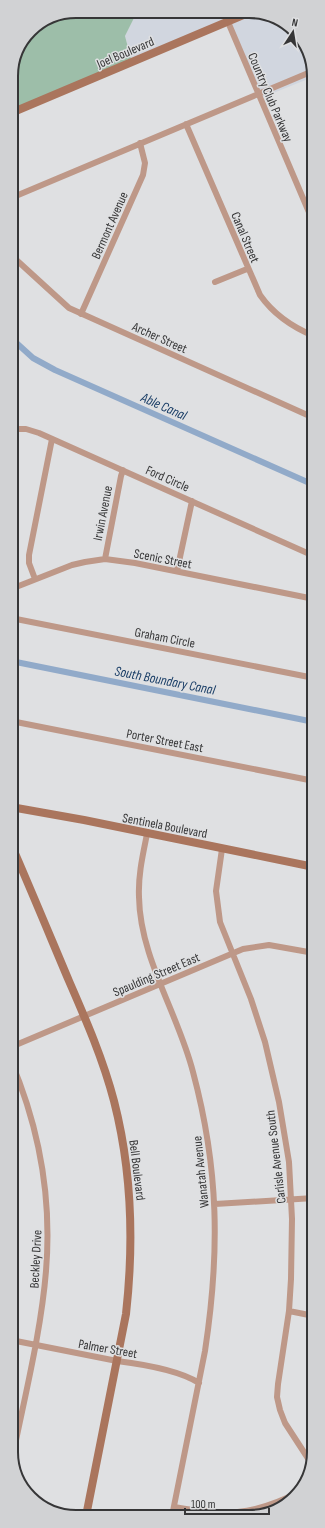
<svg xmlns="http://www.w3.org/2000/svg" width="325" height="1528" viewBox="0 0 325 1528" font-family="'Sofia Sans Condensed',sans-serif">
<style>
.built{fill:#d1d6df}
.green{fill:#9dbea9}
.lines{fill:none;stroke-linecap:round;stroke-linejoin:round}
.canal{stroke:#91aac9;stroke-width:6}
.street{stroke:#be9888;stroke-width:6}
.secondary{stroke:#aa755d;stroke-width:8}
.labels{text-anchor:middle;stroke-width:3;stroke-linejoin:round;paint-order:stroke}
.street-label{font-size:13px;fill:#363637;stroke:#dfe0e2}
.water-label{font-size:14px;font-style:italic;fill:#193d66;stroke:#dfe0e2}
.rim{fill:none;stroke:#363637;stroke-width:2}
</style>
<rect width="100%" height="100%" fill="#dfe0e2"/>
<path class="built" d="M133 12 240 13 131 59 125 36 134 18Z
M256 13H266L298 33 313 68V77L261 98 227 25Z"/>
<path class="green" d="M76 11 133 12 134 18 125 36 131 59 11 110V72L30 30Z"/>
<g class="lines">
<path class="canal" d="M11 338 33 358 55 370 314 485
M11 661 314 722"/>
<path class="street" d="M228 22 314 224
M186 124 260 295C274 315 292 327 314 336
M11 198 313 71
M11 255 69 308 314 418
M215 282 247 269
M81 314 143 175 145 163 140 143
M11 429H26L39 433 314 556
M105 559 121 476 123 470
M177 571 192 501
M35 579 29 563V555L52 439
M11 589 72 565 85 562 105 559 135 563 314 599
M11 618 314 678
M11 721 314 781
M147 834C143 854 138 875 139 897 140 958 178 1013 193 1072 219 1169 220 1252 205 1351L172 1516
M222 849 216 891 220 922 251 999 265 1042 279 1102 289 1162 292 1219 291 1279 289 1311 278 1384 277 1397 280 1410 285 1423 311 1463
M11 1047 243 949 269 945 314 953
M11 1061C39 1127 52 1199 46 1271 41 1333 24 1399 12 1460
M215 1204 314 1198
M289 1311 314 1316
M11 1340 117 1361C141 1364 179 1370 199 1383
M174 1507C222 1516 254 1516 299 1492"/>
<path class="secondary" d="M11 113 248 13
M11 807 84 820 314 867
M11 844C31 890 50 936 69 981 86 1020 103 1059 114 1101 132 1171 134 1242 126 1314L86 1516"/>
</g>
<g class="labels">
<g class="street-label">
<text transform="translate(125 52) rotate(-23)" y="5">Joel Boulevard</text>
<text transform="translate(271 97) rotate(67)" y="5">Country Club Parkway</text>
<text transform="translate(109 225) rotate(-66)" y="5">Bermont Avenue</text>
<text transform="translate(246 237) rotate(67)" y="5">Canal Street</text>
<text transform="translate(160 337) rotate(24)" y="5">Archer Street</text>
<text transform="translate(168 478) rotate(24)" y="5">Ford Circle</text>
<text transform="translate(102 513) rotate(-79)" y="5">Irwin Avenue</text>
<text transform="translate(163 558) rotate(11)" y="5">Scenic Street</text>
<text transform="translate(165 637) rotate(11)" y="5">Graham Circle</text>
<text transform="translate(165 740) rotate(11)" y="5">Porter Street East</text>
<text transform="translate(165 825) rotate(11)" y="5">Sentinela Boulevard</text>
<text transform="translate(156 974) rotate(-23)" y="5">Spaulding Street East</text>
<text transform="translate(275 1157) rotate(-97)" y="5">Carlisle Avenue South</text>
<text transform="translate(138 1170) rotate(83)" y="5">Bell Boulevard</text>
<text transform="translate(200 1172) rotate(-96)" y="5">Wanatah Avenue</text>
<text transform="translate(35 1259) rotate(-87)" y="5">Beckley Drive</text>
<text transform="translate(108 1348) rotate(10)" y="5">Palmer Street</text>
</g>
<g class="water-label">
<text transform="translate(164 406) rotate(24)" y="5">Able Canal</text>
<text transform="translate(165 680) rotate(11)" y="5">South Boundary Canal</text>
</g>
</g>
<path d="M0 0H325V1528H0ZM76 18H249A58 58 0 0 1 307 76V1452A58 58 0 0 1 249 1510H76A58 58 0 0 1 18 1452V76A58 58 0 0 1 76 18Z" fill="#d1d2d4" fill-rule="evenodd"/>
<path class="rim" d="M76 18H249A58 58 0 0 1 307 76V1452A58 58 0 0 1 249 1510H76A58 58 0 0 1 18 1452V76A58 58 0 0 1 76 18Z"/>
<g transform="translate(293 32) rotate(12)" stroke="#dfe0e2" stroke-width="3" paint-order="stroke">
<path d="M0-3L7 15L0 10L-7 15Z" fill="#363637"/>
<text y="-6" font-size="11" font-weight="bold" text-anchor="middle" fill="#363637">N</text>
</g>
<path d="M185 1508v6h84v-6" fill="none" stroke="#363637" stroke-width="2"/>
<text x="191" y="1508" font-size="12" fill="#363637" stroke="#dfe0e2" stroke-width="3" paint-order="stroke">100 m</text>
</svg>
